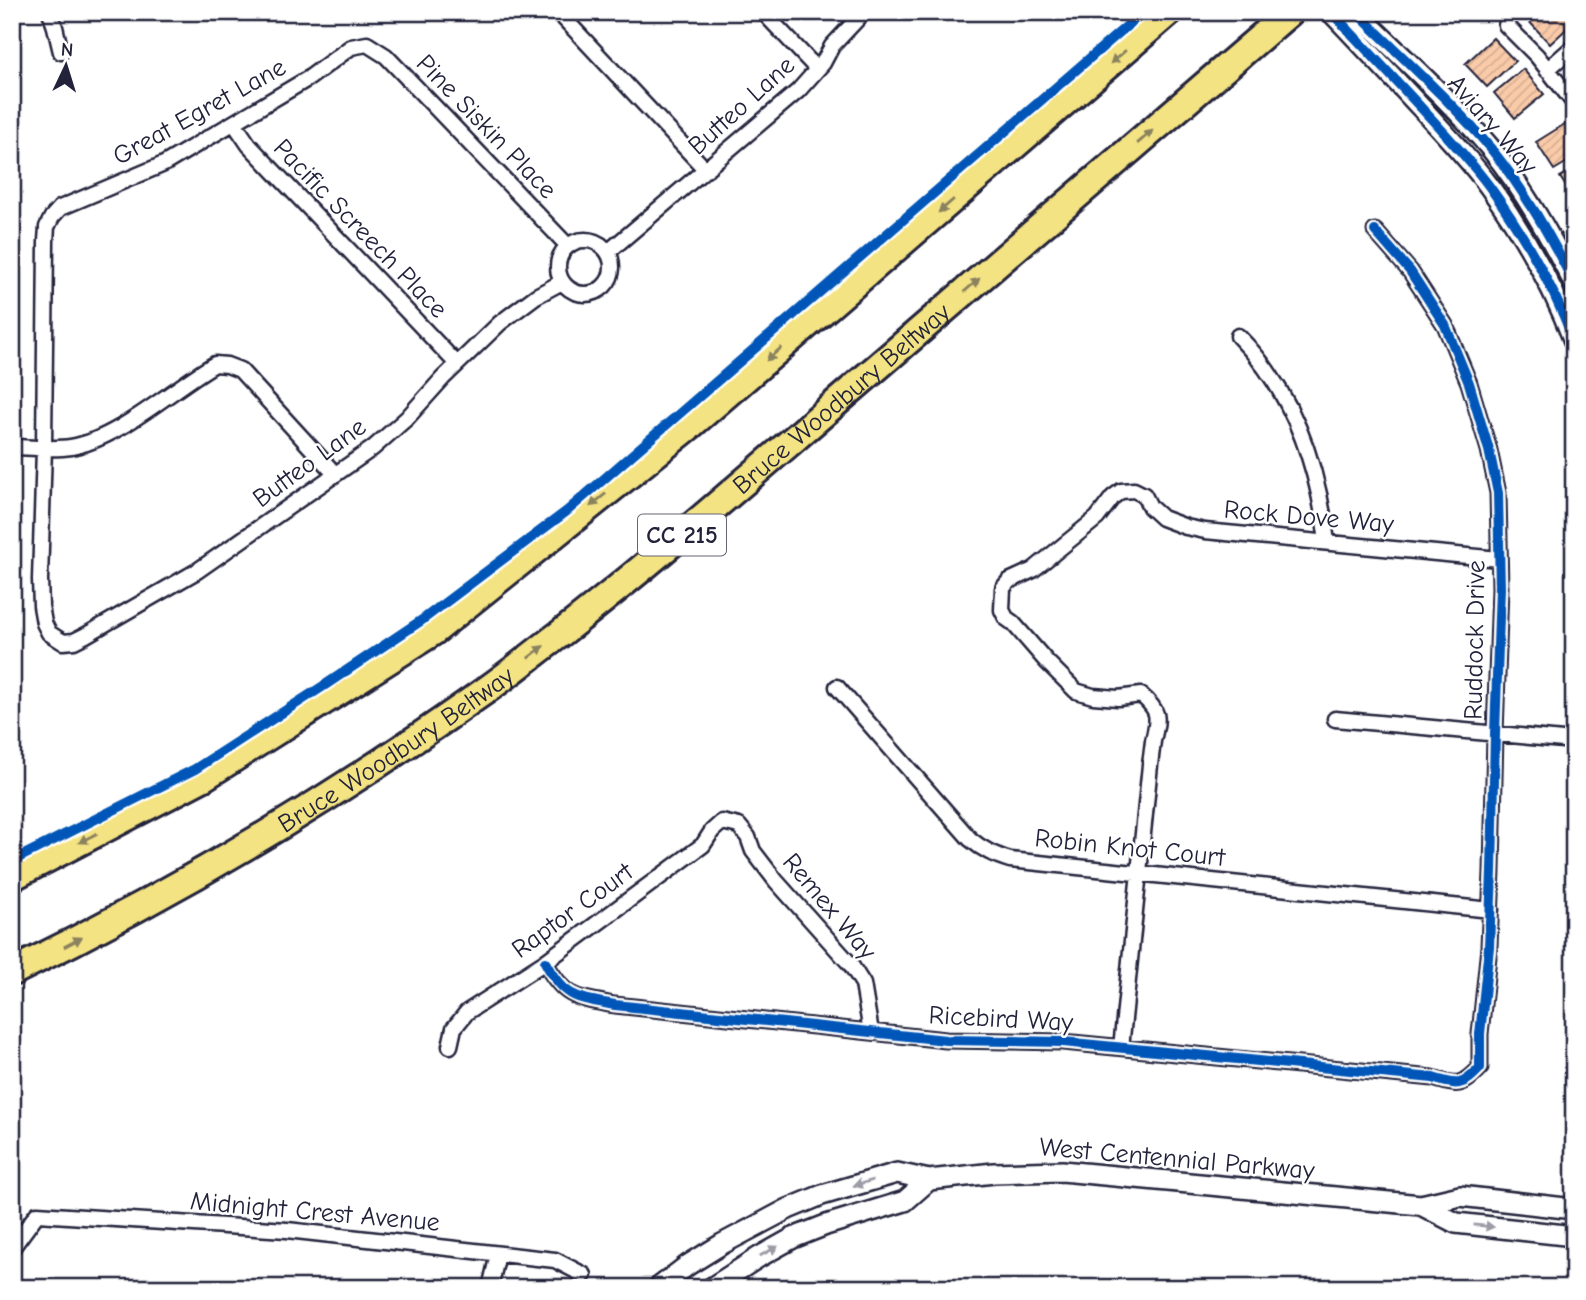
<svg xmlns="http://www.w3.org/2000/svg" width="1586" height="1300" viewBox="0 0 1586 1300" font-family="'Comic Neue',sans-serif">
<style>
.building{fill:url(#building-hatch);stroke:#22223b;stroke-width:2}
.lines{fill:none;stroke-linecap:round;stroke-linejoin:round}
.street-casing{stroke:#22223b;stroke-width:19}
.secondary-casing{stroke:#22223b;stroke-width:24}
.highway-casing{stroke:#22223b;stroke-width:32}
.street{stroke:#fff;stroke-width:14}
.secondary{stroke:#fff;stroke-width:19}
.highway{stroke:#f4e382;stroke-width:26}
.cycleway-casing{stroke:#fff;stroke-width:15}
.cycleway{stroke:#0057b8;stroke-width:10}
.oneway{fill:#8b825e}
.oneway2{fill:#9c9ca7}
.labels{text-anchor:middle;stroke-width:5;stroke-linejoin:round;paint-order:stroke}
.shield{fill:#fff;stroke:#646476;stroke-width:2}
.shield-label{font-size:24px;font-weight:bold;fill:#22223b}
.street-label{font-size:26px;fill:#22223b;stroke:#fff}
</style>
<defs>
<pattern id="building-hatch" width="6" height="6" patternUnits="userSpaceOnUse" patternTransform="scale(1.75)"><rect width="6" height="6" fill="#facba9"/><path d="M-1 1l2-2M0 6l6-6M5 7l2-2" fill="none" stroke="#d6ae92"/></pattern>
</defs>
<rect width="100%" height="100%" fill="#fff"/>
<filter id="ink" filterUnits="userSpaceOnUse"><feTurbulence type="fractalNoise" baseFrequency=".0143" numOctaves="2"/><feDisplacementMap in="SourceGraphic" scale="14" xChannelSelector="R" yChannelSelector="G"/><feConvolveMatrix kernelMatrix="1 2 1 2 8 2 1 2 1" color-interpolation-filters="sRGB"/></filter>
<g filter="url(#ink)">
<path class="building" d="M1528 12H1566L1574 22 1550 44 1524 16Z
M1493 38 1515 61 1487 87 1465 64Z
M1523 69 1544 94 1515 118 1494 93Z
M1568 122 1574 131V158L1554 170 1536 142Z
M1574 169V199L1560 177Z"/>
<g class="lines">
<g class="street-casing">
<path id="street" d="M50 12 55 27 61 52
M558 12 706 170
M763 12 817 69
M1506 25 1537 56 1574 103
M1547 70 1574 46
M234 123 249 145 457 364
M558 267a27 27 0 1 1 54 0a27 27 0 1 1-54 0Z
M608 252 798 91 823 63 832 46 864 12
M562 282 536 296 500 323 443 378 407 418 373 448 197 571 86 635 74 641 63 642 49 633 44 623 41 606 40 580 44 448 46 241 47 227 52 217 60 208 164 164 309 78 351 47 367 44 386 56 568 246
M1238 336C1293 391 1318 466 1327 542
M12 447C32 447 52 450 71 447 119 439 173 388 215 364L227 365 240 370 335 474
M837 687 970 839C983 850 994 855 1010 860L1491 910
M1335 719 1574 741
M545 962C564 998 576 998 615 1005L946 1040 1063 1042 1433 1078C1458 1086 1462 1087 1480 1068V1034L1489 947 1492 871 1495 734 1500 588 1498 493 1489 450 1469 383 1445 325 1410 271 1375 231
M450 1046 454 1028 467 1012 545 962 703 845 712 831 722 822 739 826 748 837 753 851 776 881 851 965 863 984 871 1032
M1121 1048 1150 765C1151 757 1152 749 1153 741 1158 718 1161 712 1141 695L1118 698 1093 696 1076 691 1046 661 1013 623 1006 618 1002 610 1003 588 1009 581 1033 570 1097 518 1113 497 1121 491 1134 490 1144 495 1150 507 1162 518 1186 527 1205 531 1499 559
M12 1248 37 1214 287 1230 555 1260 584 1275
M490 1288 498 1254"/>
</g>
<g class="secondary-casing">
<path id="secondary" d="M1331 12C1358 40 1385 69 1412 98 1438 126 1466 155 1489 186 1524 234 1553 286 1574 341
M1356 12C1402 57 1451 101 1492 150 1525 191 1550 236 1574 283
M1421 1205 1456 1223 1574 1236
M658 1288 688 1265 722 1244 788 1209 822 1195 897 1173 929 1180 994 1173 1062 1171 1421 1205 1460 1196 1574 1209
M711 1288 759 1257 793 1238 826 1225 905 1201 929 1180"/>
</g>
<g class="highway-casing">
<g id="highway">
<path d="M12 877 204 777 433 632 691 425 1169 12"/>
<path id="s1" d="M12 972C179 891 339 795 489 688 513 671 536 652 560 634 655 560 746 480 838 401 988 272 1139 142 1290 12"/>
</g>
</g>
<use href="#street" class="street"/>
<use href="#secondary" class="secondary"/>
<use href="#highway" class="highway"/>
<g class="cycleway-casing">
<path id="cycleway" d="M1331 12C1358 40 1385 69 1412 98 1438 126 1466 155 1489 186 1524 234 1553 286 1574 341
M1356 12C1402 57 1451 101 1492 150 1525 191 1550 236 1574 283
M12 861 195 769 325 685 422 620 567 511 1143 12
M545 962C564 998 576 998 615 1005L946 1040 1063 1042 1433 1078C1458 1086 1462 1087 1480 1068V1034L1489 947 1492 871 1495 734 1500 588 1498 493 1489 450 1469 383 1445 325 1410 271 1375 231"/>
</g>
<use href="#cycleway" class="cycleway"/>
</g>
<defs><path id="oneway-solid" d="M-6-.8H1V-3.2L6.5 0L1 3.2V.8H-6Z" transform="scale(1.75)"/></defs>
<g class="oneway">
<use href="#oneway-solid" transform="translate(1118 57) rotate(139)"/>
<use href="#oneway-solid" transform="translate(1145 137) rotate(-41)"/>
<use href="#oneway-solid" transform="translate(946 206) rotate(139)"/>
<use href="#oneway-solid" transform="translate(972 285) rotate(-41)"/>
<use href="#oneway-solid" transform="translate(774 354) rotate(139)"/>
<use href="#oneway-solid" transform="translate(598 500) rotate(141)"/>
<use href="#oneway-solid" transform="translate(536 652) rotate(-38)"/>
<use href="#oneway-solid" transform="translate(88 838) rotate(153)"/>
<use href="#oneway-solid" transform="translate(73 942) rotate(-28)"/>
</g>
<g class="oneway2">
<use href="#oneway-solid" transform="translate(863 1183) rotate(164)"/>
<use href="#oneway-solid" transform="translate(1484 1226) rotate(6)"/>
<use href="#oneway-solid" transform="translate(769 1251) rotate(-28)"/>
</g>
</g>
<g class="labels">
<rect class="shield" x="638" y="514.5" width="88" height="41" rx="5"/>
<g class="shield-label">
<text x="682" y="543">CC 215</text>
</g>
<g class="street-label">
<text transform="translate(741 105) rotate(-42)" y="9">Butteo Lane</text>
<text transform="translate(199 111) rotate(-29)" y="9">Great Egret Lane</text>
<text transform="translate(1493 124) rotate(49)" y="9">Aviary Way</text>
<text transform="translate(487 126) rotate(46)" y="9">Pine Siskin Place</text>
<text transform="translate(361 228) rotate(46)" y="9">Pacific Screech Place</text>
<text dy="9" stroke="none"><textPath href="#s1" startOffset="1012">Bruce Woodbury Beltway</textPath></text>
<text transform="translate(309 462) rotate(-36)" y="9">Butteo Lane</text>
<text transform="translate(1309 516) rotate(5)" y="9">Rock Dove Way</text>
<text transform="translate(1474 640) rotate(-89)" y="9">Ruddock Drive</text>
<text dy="9" stroke="none"><textPath href="#s1" startOffset="444">Bruce Woodbury Beltway</textPath></text>
<text transform="translate(1130 847) rotate(6)" y="9">Robin Knot Court</text>
<text transform="translate(830 906) rotate(50)" y="9">Remex Way</text>
<text transform="translate(572 910) rotate(-36)" y="9">Raptor Court</text>
<text transform="translate(1001 1018) rotate(3)" y="9">Ricebird Way</text>
<text transform="translate(1177 1158) rotate(5)" y="9">West Centennial Parkway</text>
<text transform="translate(315 1211) rotate(5)" y="9">Midnight Crest Avenue</text>
</g>
</g>
<rect width="1586" height="1300" fill="none" stroke="#fff" stroke-width="42"/>
<rect x="21" y="21" width="1544" height="1258" fill="none" stroke="#22223b" stroke-width="2.5" filter="url(#ink)"/>
<g transform="translate(66 66) rotate(4)" stroke="#ffffff" stroke-width="5" paint-order="stroke">
<path d="M0-5L12 26L0 18L-12 26Z" fill="#22223b"/>
<text y="-10" font-size="19" font-weight="bold" text-anchor="middle" fill="#22223b">N</text>
</g>
</svg>
